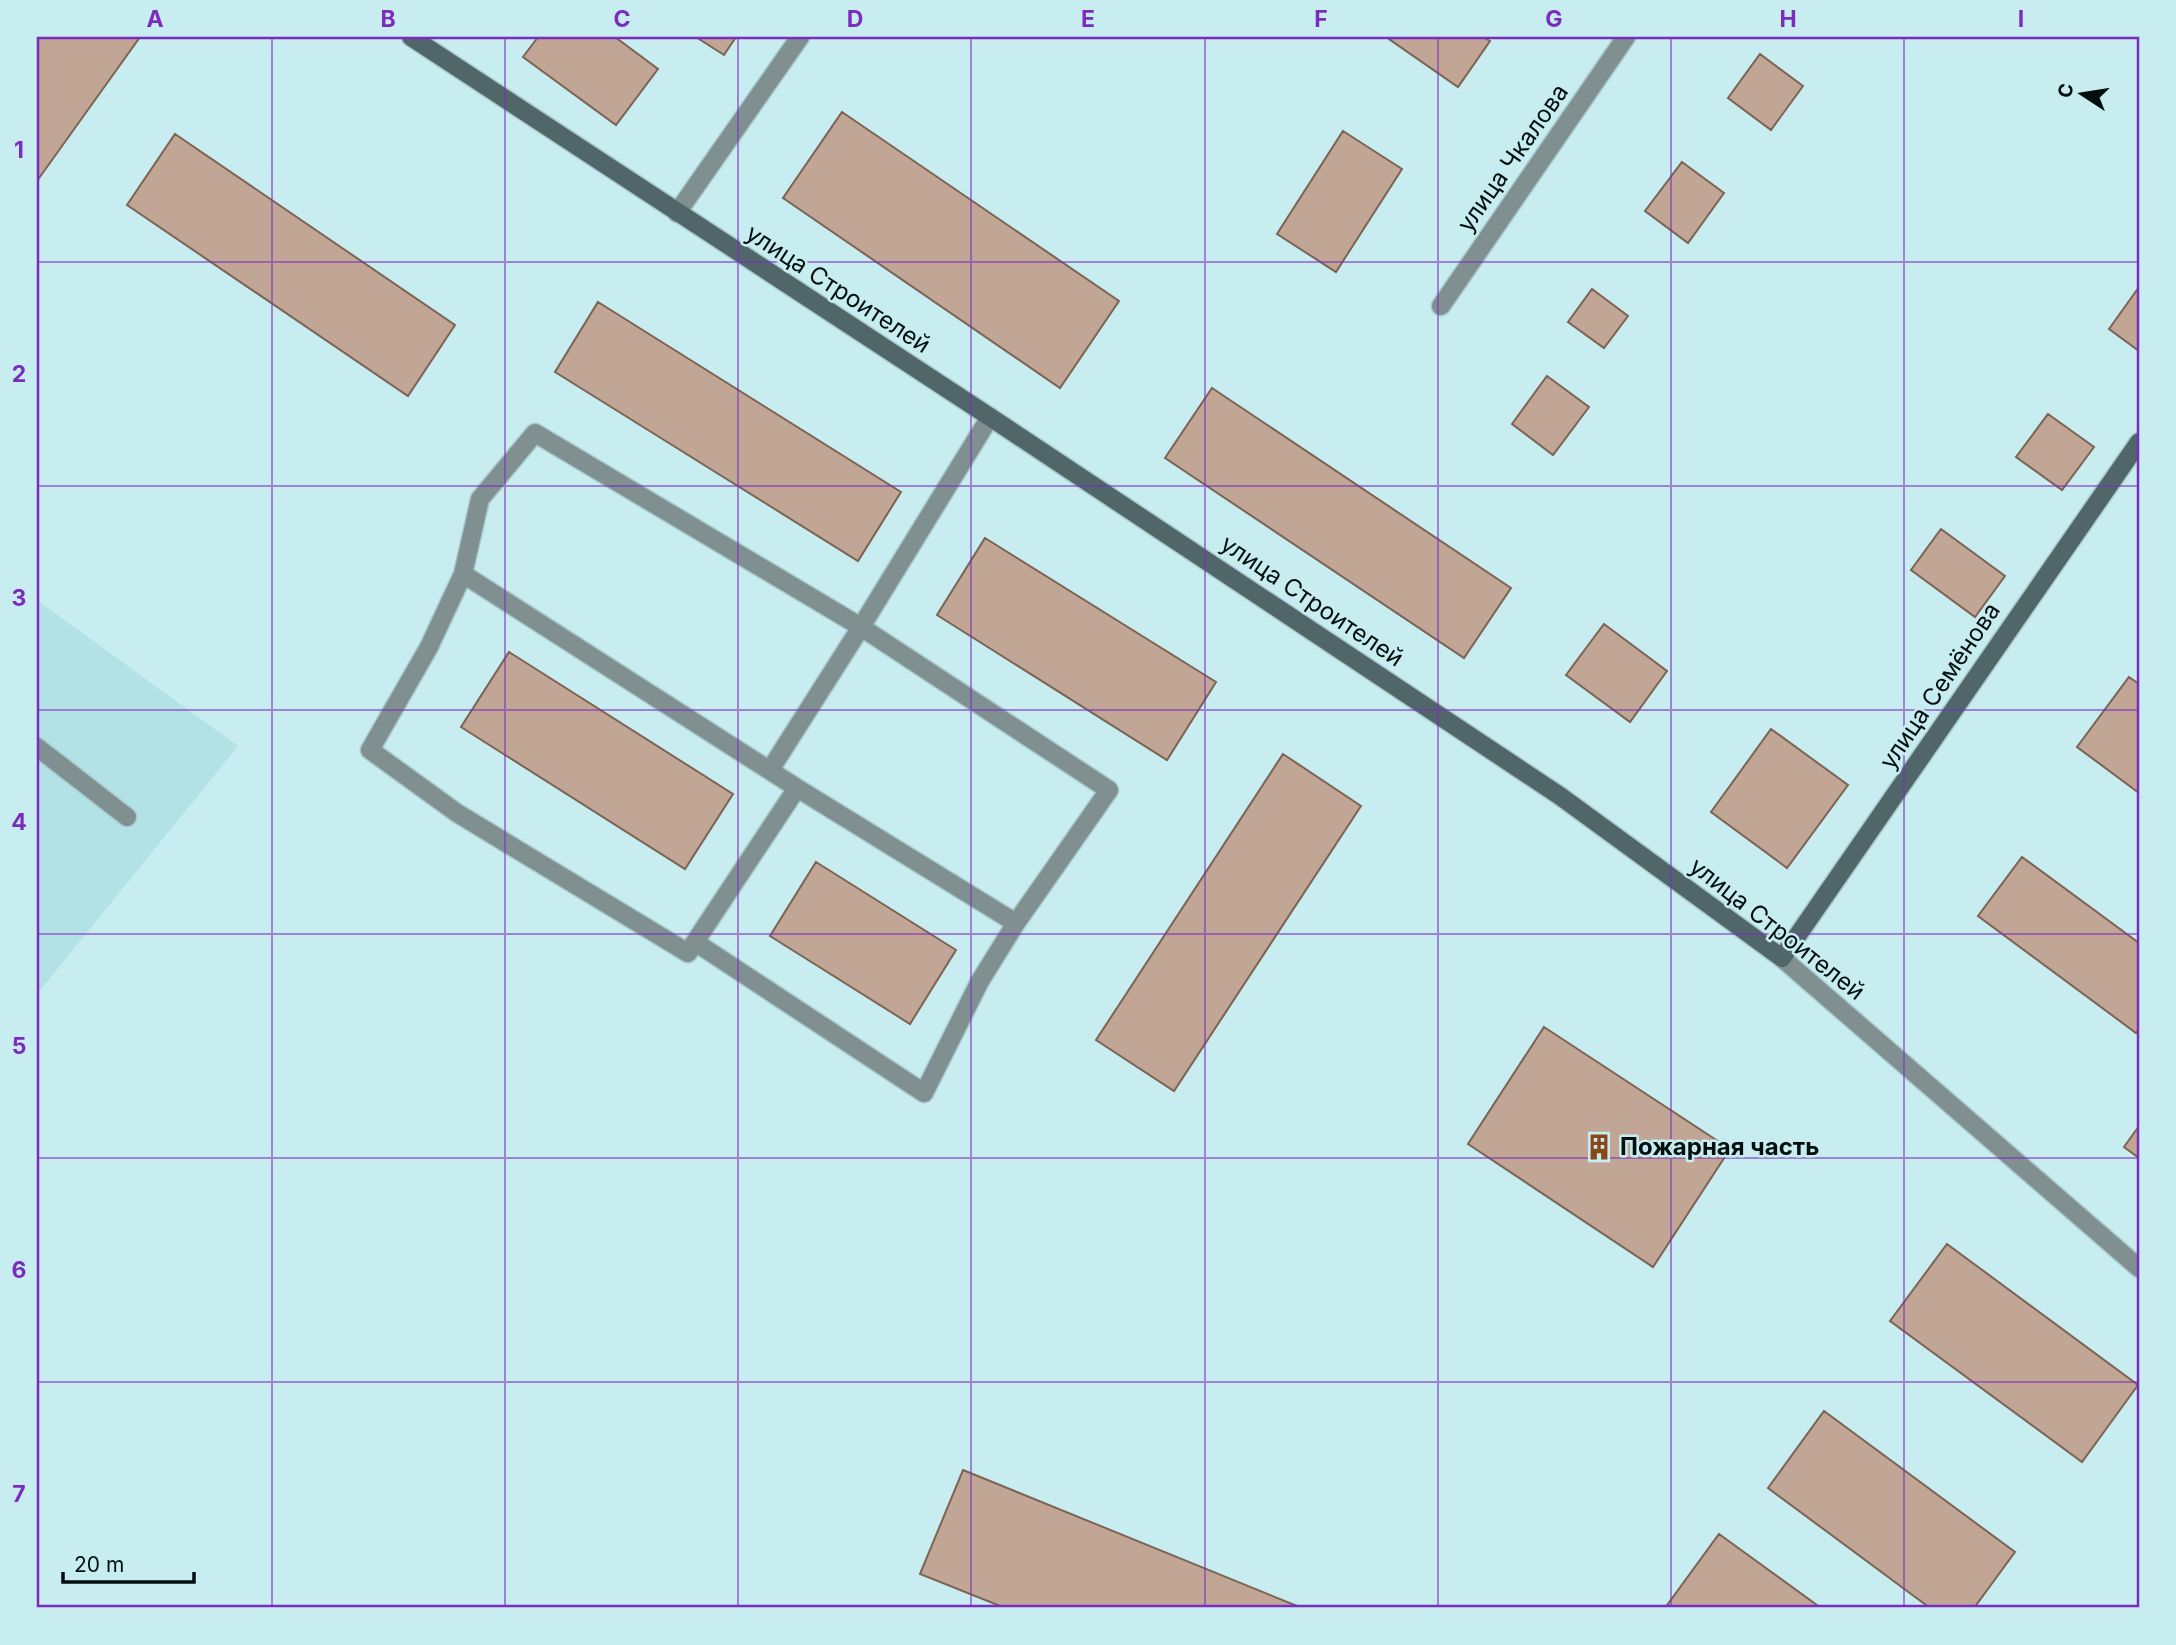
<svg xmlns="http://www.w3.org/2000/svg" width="2176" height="1645" viewBox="0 0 2176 1645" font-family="Inter,sans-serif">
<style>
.built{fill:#b2e2e6}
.building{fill:#c1a696;stroke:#7c6354;stroke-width:2}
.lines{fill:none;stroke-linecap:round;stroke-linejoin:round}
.lane-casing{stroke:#a8c9cc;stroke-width:21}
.street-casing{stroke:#a8c9cc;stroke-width:21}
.secondary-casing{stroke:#a8c9cc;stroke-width:21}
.lane{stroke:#808f90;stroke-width:18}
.street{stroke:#808f90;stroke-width:18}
.secondary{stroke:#506668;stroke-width:18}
.grid{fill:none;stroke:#7b2cbf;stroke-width:2;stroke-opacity:0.55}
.labels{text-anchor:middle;stroke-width:5;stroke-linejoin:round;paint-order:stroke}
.street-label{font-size:24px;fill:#030e0f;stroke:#c7edf0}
.poi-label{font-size:24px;font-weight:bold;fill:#030e0f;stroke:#c7edf0;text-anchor:start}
.neatline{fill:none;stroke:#7b2cbf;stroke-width:2.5}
.grid-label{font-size:23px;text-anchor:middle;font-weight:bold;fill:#7b2cbf}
</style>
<rect width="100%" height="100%" fill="#c7edf0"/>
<path class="built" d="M37 600 238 746 37 994Z"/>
<path class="building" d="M37 37H140L37 181Z
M538 37H615L658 69 616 125 523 57Z
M696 37H736L724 55Z
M1391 37H1483L1490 41 1458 87 1389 39Z
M1760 54 1803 86 1771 130 1728 98Z
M842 112 1119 301 1060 388 783 198Z
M1343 131 1402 169 1336 272 1277 234Z
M175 134 455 325 408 396 127 205Z
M1682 162 1724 193 1688 243 1645 211Z
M2139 287V351L2109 329Z
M1592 289 1628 316 1604 348 1568 322Z
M598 302 901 492 858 561 555 372Z
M1547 376 1589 407 1553 455 1512 424Z
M1212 388 1511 588 1464 658 1165 458Z
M2048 414 2094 447 2062 490 2016 457Z
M1941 529 2005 576 1975 617 1911 570Z
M985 538 1216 682 1167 760 937 615Z
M1604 624 1667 671 1630 722 1566 675Z
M509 652 733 794 685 869 461 727Z
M2129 677 2139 684V793L2077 747Z
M1771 729 1848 785 1787 868 1711 812Z
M1283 754 1361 806 1174 1091 1096 1040Z
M2022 857 2139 943V1029L2136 1033 1978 916Z
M816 862 956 950 910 1024 770 936Z
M1544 1027 1730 1149 1653 1267 1468 1144Z
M2139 1126V1158L2124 1147Z
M1947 1244 2138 1385 2082 1462 1890 1321Z
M1824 1411 2015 1552 1974 1608H1930L1768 1488Z
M963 1470 1302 1608H1005L920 1574Z
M1719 1534 1821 1608H1665Z"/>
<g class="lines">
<g class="lane-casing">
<path id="lane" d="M463 574 797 788 1016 923
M37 747 127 817
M770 770 861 627 990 417
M695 942 924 1093 980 981 1016 923 1109 790 861 627 535 433 480 499 463 574 429 647 370 750 457 813 688 953 695 942 797 788"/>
</g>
<g class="street-casing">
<path id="street" d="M677 213 800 37
M1441 306 1626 37
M1782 958 2139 1268"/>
</g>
<g class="secondary-casing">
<path id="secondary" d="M411 37 990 417 1560 796 1782 958 2139 442"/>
</g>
<use href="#lane" class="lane"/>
<use href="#street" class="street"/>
<use href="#secondary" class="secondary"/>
</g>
<path class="grid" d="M272 37V1608M505 37V1608M738 37V1608M971 37V1608M1205 37V1608M1438 37V1608M1671 37V1608M1904 37V1608M37 262H2139M37 486H2139M37 710H2139M37 934H2139M37 1158H2139M37 1382H2139"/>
<defs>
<g id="building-bare" transform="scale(2.1)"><path d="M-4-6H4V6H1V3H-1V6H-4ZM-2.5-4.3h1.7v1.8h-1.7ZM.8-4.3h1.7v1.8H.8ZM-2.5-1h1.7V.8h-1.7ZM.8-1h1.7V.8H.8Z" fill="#894617" stroke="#c7edf0" stroke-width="2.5" paint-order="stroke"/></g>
</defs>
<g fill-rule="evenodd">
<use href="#building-bare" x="1599" y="1147"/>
</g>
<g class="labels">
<g class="street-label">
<text transform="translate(1513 158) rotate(-55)" y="8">улица Чкалова</text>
<text transform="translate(838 289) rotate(33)" y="8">улица Строителей</text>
<text transform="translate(1312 601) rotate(34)" y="8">улица Строителей</text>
<text transform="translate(1940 686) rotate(-56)" y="8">улица Семёнова</text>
<text transform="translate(1777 929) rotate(38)" y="8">улица Строителей</text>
</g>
<g class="poi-label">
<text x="1620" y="1155">Пожарная часть</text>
</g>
</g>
<rect width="2176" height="1645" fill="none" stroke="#c7edf0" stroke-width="77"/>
<g transform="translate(2082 94) rotate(282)" stroke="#c7edf0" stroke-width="5" paint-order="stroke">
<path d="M0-5L12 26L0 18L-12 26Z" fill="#030e0f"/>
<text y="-10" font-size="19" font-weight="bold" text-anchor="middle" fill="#030e0f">С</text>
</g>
<path d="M63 1572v10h131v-10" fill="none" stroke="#030e0f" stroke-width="3.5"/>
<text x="74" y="1572" font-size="21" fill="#030e0f" stroke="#c7edf0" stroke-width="5" paint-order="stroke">20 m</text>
<rect x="38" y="38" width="2100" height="1568" class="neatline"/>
<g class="grid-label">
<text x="155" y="27">A</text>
<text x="388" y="27">B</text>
<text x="622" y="27">C</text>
<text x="855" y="27">D</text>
<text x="1088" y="27">E</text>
<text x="1321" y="27">F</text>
<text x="1554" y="27">G</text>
<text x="1788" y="27">H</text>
<text x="2021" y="27">I</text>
<text x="19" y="158">1</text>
<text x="19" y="382">2</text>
<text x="19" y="606">3</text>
<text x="19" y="830">4</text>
<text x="19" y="1054">5</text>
<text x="19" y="1278">6</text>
<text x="19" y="1502">7</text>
</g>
</svg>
